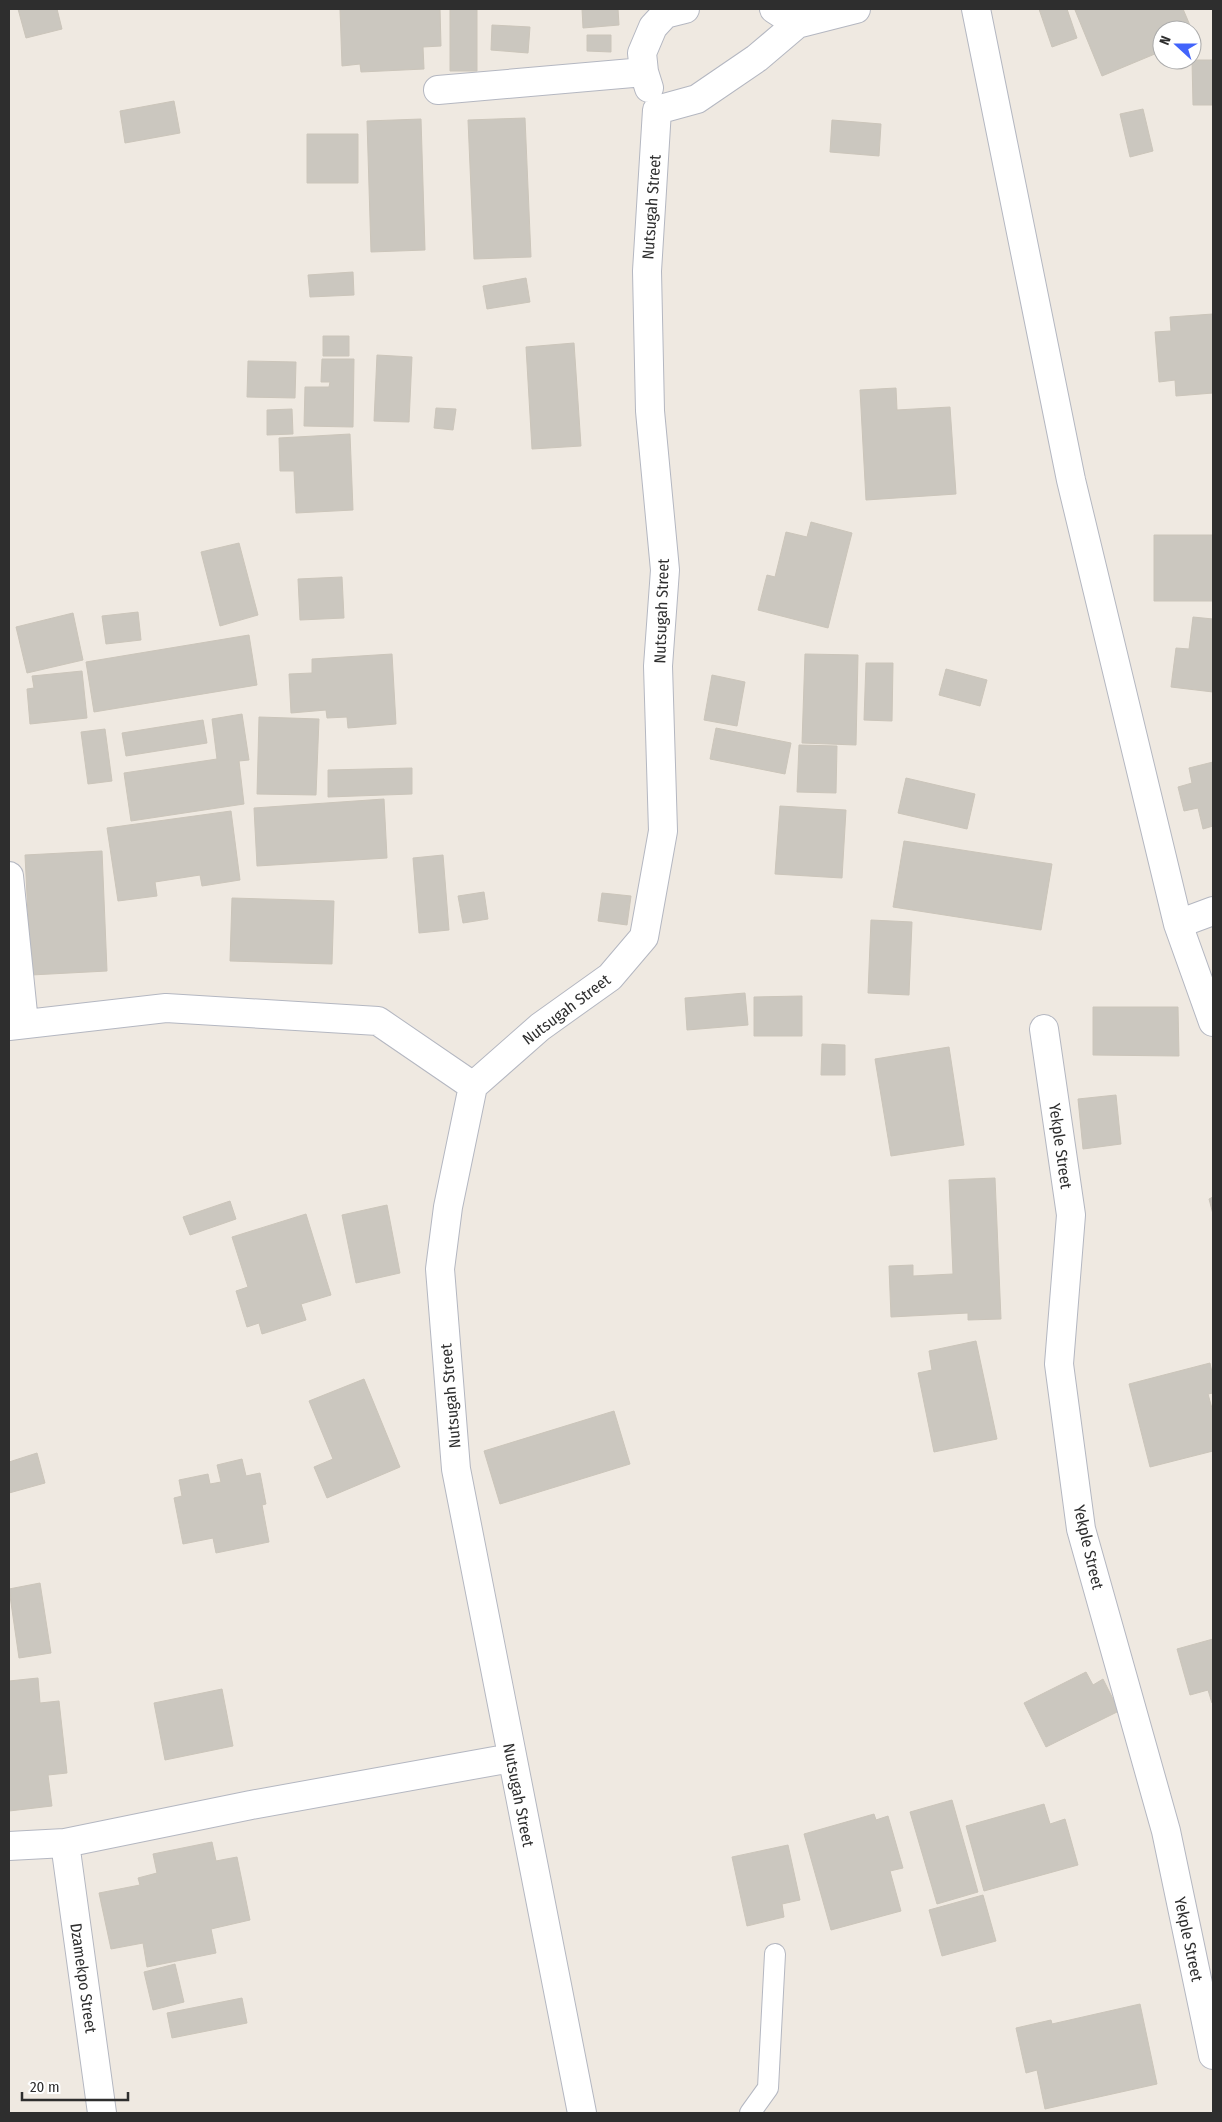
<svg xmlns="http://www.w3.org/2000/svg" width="1222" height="2122" viewBox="0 0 1222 2122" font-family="'Fira Sans Condensed',sans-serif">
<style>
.building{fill:#cbc7bf;stroke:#cbc5ba}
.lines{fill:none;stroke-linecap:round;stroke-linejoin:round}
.service-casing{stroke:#b4b7c1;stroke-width:22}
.minor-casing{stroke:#b4b7c1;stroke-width:30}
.service{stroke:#fff;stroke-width:20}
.minor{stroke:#fff;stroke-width:28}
.labels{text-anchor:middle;stroke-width:4;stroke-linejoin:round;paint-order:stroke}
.street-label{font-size:16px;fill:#2e2e2e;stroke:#fff}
</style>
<rect width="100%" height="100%" fill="#efe9e1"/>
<path class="building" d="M18 9H57L62 29 26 38Z
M340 9H440L441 46 423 47 424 69 361 72 360 64 342 66Z
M450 9H477V71H450Z
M582 9H618L619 25 583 28Z
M1039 9H1067L1077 38 1052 47Z
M1079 9H1183L1192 30H1162V51L1102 76 1075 10Z
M492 25 530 27 528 53 491 50Z
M587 35H611V52L587 51Z
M1192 60H1213V105H1193Z
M174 101 180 133 125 143 120 111Z
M1143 109 1153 151 1130 157 1120 114Z
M525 118 531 257 474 259 468 120Z
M421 119 425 250 371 252 367 121Z
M832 120 881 124 879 156 830 152Z
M307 134H358V183H307Z
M353 272 354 295 310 297 308 275Z
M526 278 530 302 487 309 483 286Z
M1213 314V393L1176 396 1175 380 1159 382 1155 332 1171 331 1170 317Z
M323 336H349V356H323Z
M574 343 581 446 532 449 526 347Z
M377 355 412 357 409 422 374 421Z
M322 359H354L353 427 304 426 305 387H329L330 382H321Z
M248 361 296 362 295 398 247 397Z
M896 388 897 410 950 407 956 494 866 500 860 390Z
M436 408 456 409 453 430 434 428Z
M292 409 293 434 267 435V410Z
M350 434 353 510 296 513 294 471H280L279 438Z
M811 522 852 533 828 628 758 610 767 575 775 577 786 532 807 537Z
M1154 535H1213V601H1154Z
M239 543 258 615 220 626 201 552Z
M342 577 344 618 300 620 298 579Z
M138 612 141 640 106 644 102 616Z
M73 613 83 660 27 673 16 627Z
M1193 617 1213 619V692L1171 687 1176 648 1189 649Z
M249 635 257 685 94 712 86 662Z
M392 654 396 724 348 728 347 717 327 718 326 710 291 713 289 674 312 673V659Z
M805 654 858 655 856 745 802 743Z
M866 663H893L892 721 864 720Z
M946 669 987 680 980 706 939 695Z
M82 671 87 718 30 724 27 689 34 688 32 676Z
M712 675 745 682 737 726 704 720Z
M242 714 249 760 239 761 244 804 131 821 124 773 217 759 212 719Z
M259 717 319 719 316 795 257 794Z
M203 720 207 743 126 756 122 733Z
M716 728 791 743 785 774 710 759Z
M105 729 112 781 88 784 81 732Z
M799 745 837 746 836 793 797 792Z
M1213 762V826L1203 829 1198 808 1184 811 1178 787 1192 783 1189 768Z
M412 768V794L328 797V770Z
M906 778 975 794 967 829 898 813Z
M384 799 387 858 257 866 254 808Z
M780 806 846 810 842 878 775 874Z
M231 811 240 880 202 886 200 875 155 882 157 896 118 901 107 828Z
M904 841 1052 864 1041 930 893 907Z
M102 851 107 971 31 975 25 855Z
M443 855 449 930 419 933 413 858Z
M484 892 488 919 463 923 458 896Z
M602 893 631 896 627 925 598 921Z
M232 898 334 901 332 964 230 961Z
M871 920 912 922 909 995 868 993Z
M745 993 748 1025 687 1030 685 998Z
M802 996V1036H754V997Z
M1093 1007H1178L1179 1056 1093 1055Z
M822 1044 845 1045V1075H821Z
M949 1047 964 1145 891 1156 875 1059Z
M1116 1095 1121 1144 1083 1149 1078 1099Z
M995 1178 1001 1319 968 1320V1313L891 1317 889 1266 913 1265V1276L953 1274 949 1180Z
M1213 1197V1214L1209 1199Z
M230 1201 236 1219 190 1235 183 1217Z
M387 1205 400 1273 356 1283 342 1215Z
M306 1214 331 1295 301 1304 306 1320 262 1334 259 1323 247 1327 236 1291 248 1287 232 1237Z
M976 1341 997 1439 934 1452 918 1373 932 1370 929 1351Z
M1210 1363 1213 1377V1393L1208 1394 1213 1412V1451L1150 1467 1129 1384Z
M364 1379 400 1467 327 1498 314 1467 333 1459 309 1401Z
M614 1411 630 1464 500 1504 484 1451Z
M37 1453 45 1483 9 1493V1462Z
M242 1459 246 1476 260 1473 266 1504 262 1505 269 1542 216 1553 213 1538 183 1544 174 1498 182 1496 179 1480 208 1474 210 1484 221 1482 217 1465Z
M40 1583 51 1653 19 1658 9 1589Z
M1213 1639V1703H1212L1208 1690 1190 1695 1177 1649Z
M1086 1672 1093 1685 1103 1679 1119 1711 1046 1747 1024 1703Z
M38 1678 40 1703 59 1701 67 1773 48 1775 52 1806 9 1811V1681Z
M222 1689 233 1746 165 1760 154 1703Z
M952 1800 978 1892 937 1904 910 1812Z
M1044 1804 1050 1824 1065 1819 1078 1865 984 1891 966 1826Z
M874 1814 876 1820 888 1816 903 1868 890 1871 901 1911 831 1930 804 1834Z
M212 1842 216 1861 237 1857 250 1920 211 1929 216 1953 147 1967 143 1943 111 1949 99 1893 140 1885 138 1878 157 1873 153 1854Z
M788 1845 800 1900 782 1904 784 1917 747 1926 732 1857Z
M983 1895 996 1941 942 1956 929 1910Z
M175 1964 184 2002 153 2010 144 1972Z
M242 1998 247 2023 172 2038 167 2013Z
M1140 2004 1157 2084 1045 2109 1037 2070 1026 2073 1016 2028 1051 2020 1052 2024Z"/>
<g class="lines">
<g class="service-casing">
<path id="service" d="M750 2113 768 2088 775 1954"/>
</g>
<g class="minor-casing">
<path id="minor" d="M774 9 797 24
M976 9 1071 480 1178 924 1213 1022
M649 88 644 72 642 53 653 27 665 14 685 9
M438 90 644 72
M9 876 24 1023
M1178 924 1213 911
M9 1026 166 1008 378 1021 473 1086
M1044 1029 1071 1215 1059 1364 1081 1529 1166 1831 1213 2055
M65 1843 102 2113
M9 1846 65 1843 251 1805 511 1758
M582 2113 456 1469 440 1269 448 1207 473 1086 540 1027 610 977 644 937 663 831 658 666 665 570 650 411 647 271 657 110 697 99 757 58 797 24 856 9"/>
</g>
<use href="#service" class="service"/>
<use href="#minor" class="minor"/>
</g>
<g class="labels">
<g class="street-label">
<text transform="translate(651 207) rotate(-86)" y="6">Nutsugah Street</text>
<text transform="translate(661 611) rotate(-88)" y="6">Nutsugah Street</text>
<text transform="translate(566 1009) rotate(-37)" y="6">Nutsugah Street</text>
<text transform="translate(1061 1146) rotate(82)" y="6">Yekple Street</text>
<text transform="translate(450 1396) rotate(-95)" y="6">Nutsugah Street</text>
<text transform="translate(1089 1547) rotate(77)" y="6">Yekple Street</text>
<text transform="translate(519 1795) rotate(79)" y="6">Nutsugah Street</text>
<text transform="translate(1189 1939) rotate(78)" y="6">Yekple Street</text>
<text transform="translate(84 1978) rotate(82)" y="6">Dzamekpo Street</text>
</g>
</g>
<rect width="1222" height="2122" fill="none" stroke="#2e2e2e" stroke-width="20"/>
<g transform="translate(1177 45) rotate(291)"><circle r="24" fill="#ffffff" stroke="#ababab"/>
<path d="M0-4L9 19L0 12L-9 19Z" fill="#4264fb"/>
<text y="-8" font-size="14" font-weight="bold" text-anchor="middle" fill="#2e2e2e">N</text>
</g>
<path d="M22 2092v8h106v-8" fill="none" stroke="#2e2e2e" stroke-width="2.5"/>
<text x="30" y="2092" font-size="15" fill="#2e2e2e" stroke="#ffffff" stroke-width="4" paint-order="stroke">20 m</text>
</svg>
